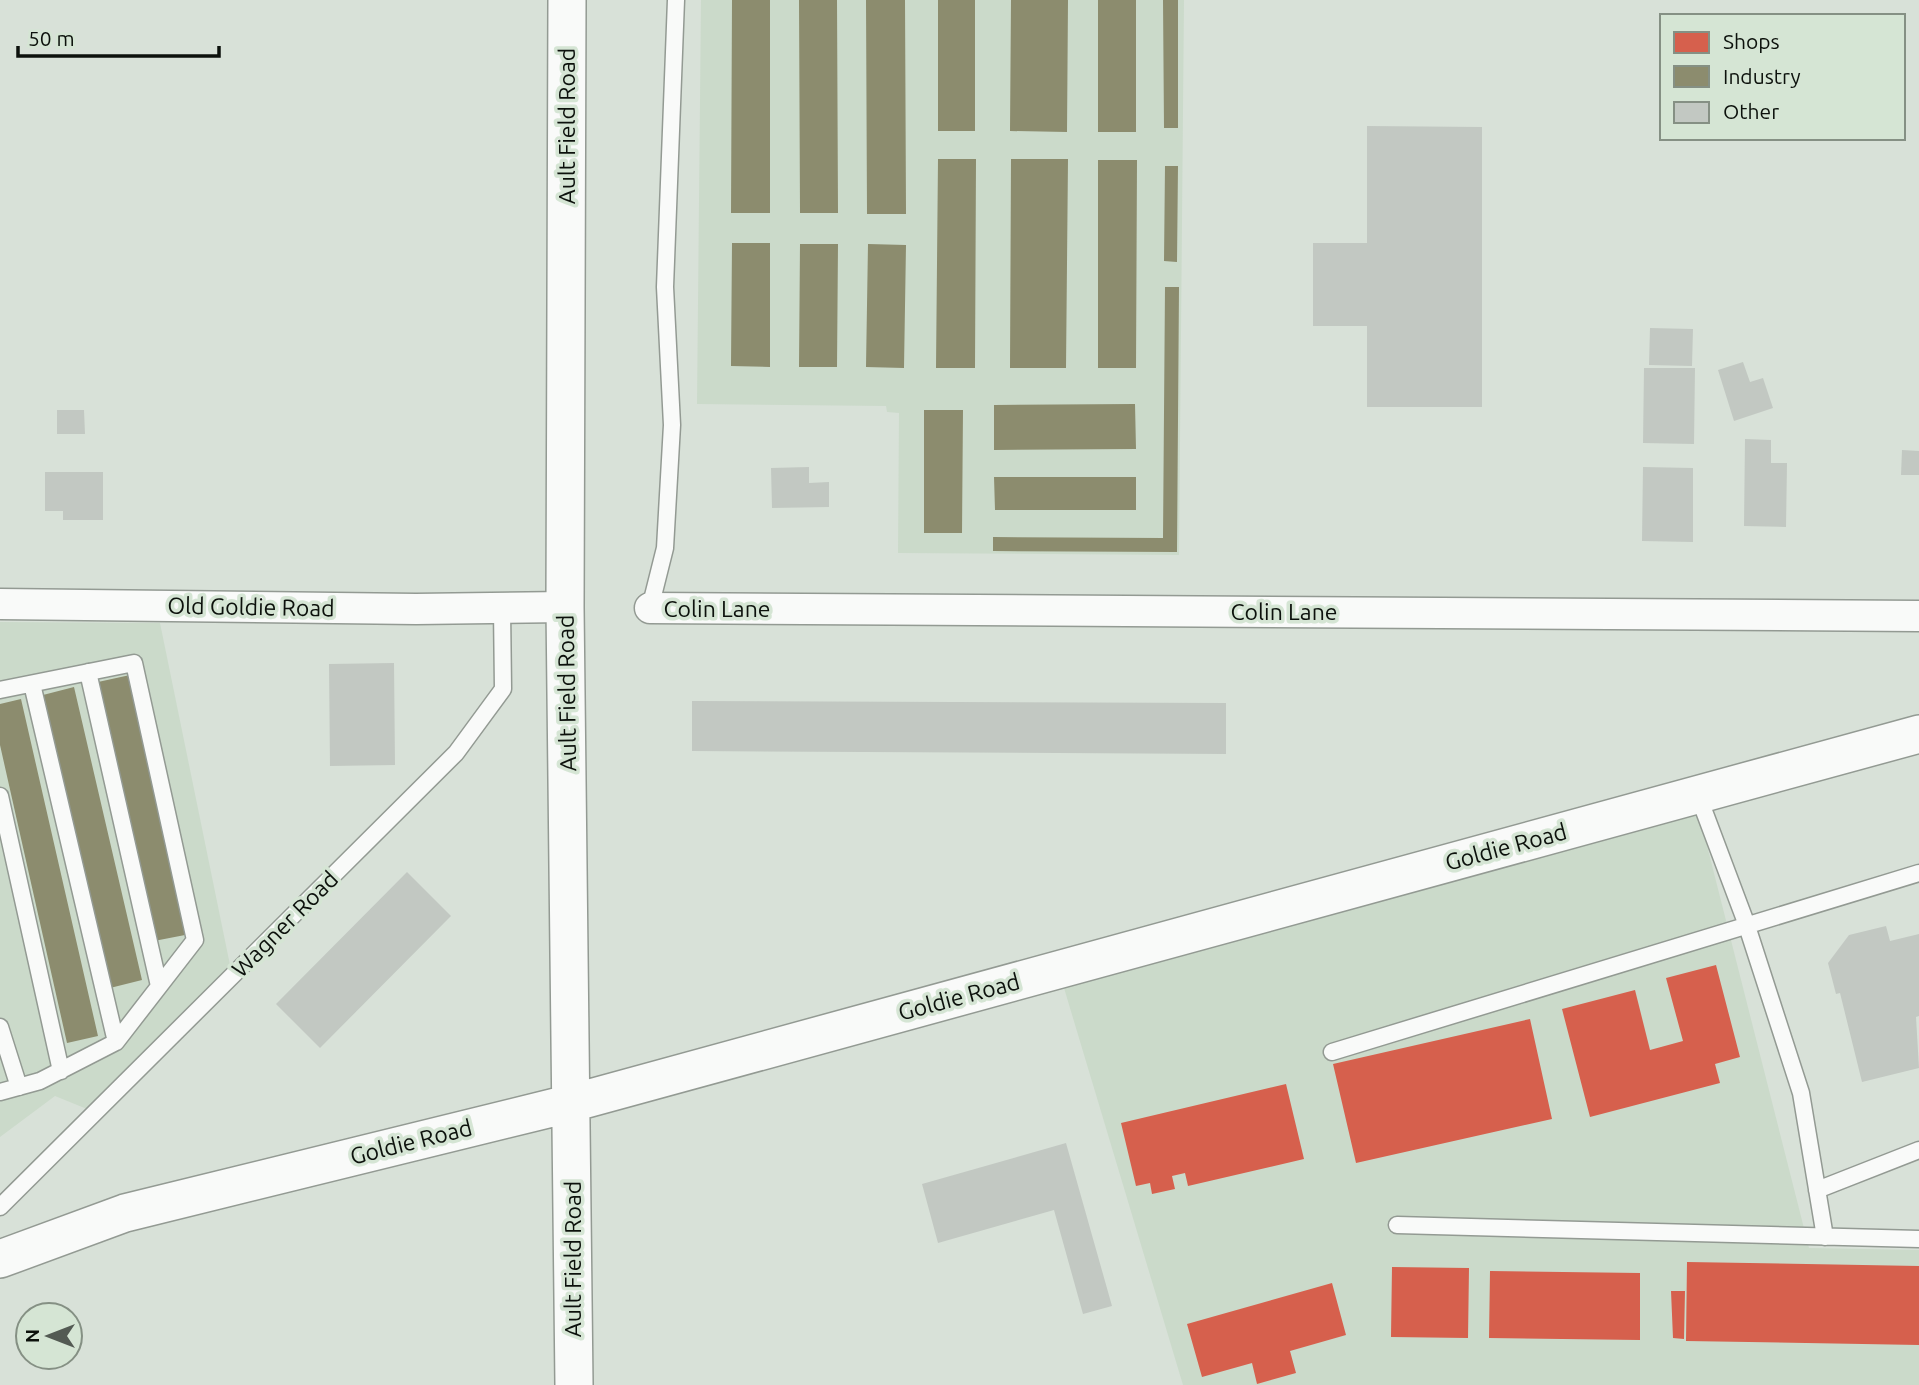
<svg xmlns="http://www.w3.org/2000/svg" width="1919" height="1385" viewBox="0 0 1919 1385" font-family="Ubuntu,sans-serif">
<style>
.built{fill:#cbdaca}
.shops{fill:#d6604d}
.industry{fill:#8c8c6e}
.building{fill:#c2c8c2}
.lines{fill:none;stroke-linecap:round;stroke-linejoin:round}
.service-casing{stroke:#939a93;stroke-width:19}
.minor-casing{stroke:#939a93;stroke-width:33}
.tertiary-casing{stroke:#939a93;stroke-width:40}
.service{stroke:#f9faf9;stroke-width:16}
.minor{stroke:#f9faf9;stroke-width:30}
.tertiary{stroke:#f9faf9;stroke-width:37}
.labels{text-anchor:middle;stroke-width:7;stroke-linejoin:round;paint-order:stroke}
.street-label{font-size:23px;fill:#0c110c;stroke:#d5e5d4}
</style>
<rect width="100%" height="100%" fill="#d8e1d8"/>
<path class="built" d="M701 0H1184L1179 555 898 553 899 413 887 412 886 406 697 404Z
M0 622 160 623 230 965 87 1109 55 1096 0 1137Z
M1699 814 1809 1248 1919 1250V1385H1183L1064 988Z"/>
<path class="shops" d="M1716 965 1740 1057 1715 1064 1720 1083 1590 1117 1562 1009 1635 990 1650 1050 1683 1041 1666 978Z
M1530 1019 1552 1119 1356 1163 1333 1064Z
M1286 1084 1304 1159 1188 1186 1185 1173 1172 1176 1175 1189 1152 1194 1150 1183 1136 1186 1121 1123Z
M1687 1262 1919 1266V1345L1686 1341Z
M1392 1267 1469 1268 1468 1338 1391 1337Z
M1490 1271 1640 1273V1340L1489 1338Z
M1332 1283 1346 1335 1290 1351 1296 1373 1257 1384 1252 1363 1202 1377 1187 1324Z
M1671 1291H1685L1684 1339 1673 1338Z"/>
<path class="industry" d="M732 0H770V213H731Z
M799 0H837L838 213H800Z
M866 0H905L906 214H867Z
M938 0H975V131H938Z
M1011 0H1068L1067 132 1010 131Z
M1098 0H1136V132H1098Z
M1163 0H1178V128H1164Z
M938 159H976L975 368H936Z
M1011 159H1068L1066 368H1010Z
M1098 160H1137L1136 368H1098Z
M1165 166H1178L1177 262 1164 261Z
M732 243H770V367L731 366Z
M800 244H838L837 367H799Z
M868 244 906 245 904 368 866 367Z
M1165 287H1179L1177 552 993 551V537L1163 538Z
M1135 404 1136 449 994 450V405Z
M924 410H963L962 533H924Z
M994 477H1136V510H995Z
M130 675 185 935 154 941 98 682Z
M74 687 142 980 110 988 43 695Z
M21 699 98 1036 67 1043 0 745V704Z"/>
<path class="building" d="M1367 126 1482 127V407H1367V326H1313V243H1367Z
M1650 328 1693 329 1692 366 1649 365Z
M1743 362 1750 382 1763 378 1773 408 1734 421 1718 370Z
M1644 368H1695L1694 444 1643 443Z
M57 410H84L85 434H57Z
M1745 439 1771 440V463H1787L1786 527 1744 526Z
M1902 450 1919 451V475H1901Z
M809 467V483L829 482V507L772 508 771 468Z
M1643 467 1693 468V542L1642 541Z
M45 472H103V520H63V511H45Z
M394 663 395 765 330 766 329 664Z
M692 701 1226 703V754L692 751Z
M407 872 451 916 320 1048 276 1004Z
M1886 926 1890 941 1919 934V1016L1916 1017 1919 1068 1862 1082 1840 993 1836 994 1828 963 1849 935Z
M1066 1143 1112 1306 1083 1314 1054 1210 938 1243 922 1184Z"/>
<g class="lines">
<g class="service-casing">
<path id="service" d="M650 608 665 548 672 425 665 287 676 0
M88 672 159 986
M32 684 116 1042
M0 690 134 663 195 940 116 1042 40 1081 0 1092
M1698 795 1745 920 1801 1093 1825 1237
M0 796 61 1071
M0 1027 19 1087
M1332 1052 1919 873
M1817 1190 1919 1150
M0 1207 456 753 503 689 502 609
M1397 1225 1919 1239"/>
</g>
<g class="minor-casing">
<path id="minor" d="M0 604 416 609 565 607
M650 608 1919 616"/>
</g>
<g class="tertiary-casing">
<path id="tertiary" d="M567 0 565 607 574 1385
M0 1259 125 1213 572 1103 1919 734"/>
</g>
<use href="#service" class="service"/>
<use href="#minor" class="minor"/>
<use href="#tertiary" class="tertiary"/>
</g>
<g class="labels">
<g class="street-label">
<text transform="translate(567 126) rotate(-90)" y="8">Ault Field Road</text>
<text transform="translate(251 607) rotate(1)" y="8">Old Goldie Road</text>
<text x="717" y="617">Colin Lane</text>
<text x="1284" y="620">Colin Lane</text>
<text transform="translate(567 693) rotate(-91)" y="8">Ault Field Road</text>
<text transform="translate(1506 847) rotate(-15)" y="8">Goldie Road</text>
<text transform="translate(285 924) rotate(-45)" y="8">Wagner Road</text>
<text transform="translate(959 997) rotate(-15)" y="8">Goldie Road</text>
<text transform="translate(411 1142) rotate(-14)" y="8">Goldie Road</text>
<text transform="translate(573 1259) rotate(-90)" y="8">Ault Field Road</text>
</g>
</g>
<rect x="1660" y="14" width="245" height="126" fill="#d5e5d4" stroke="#859084" stroke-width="2"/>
<rect x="1674" y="32" width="35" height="21" fill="#d6604d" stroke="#859084" stroke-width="2"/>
<text x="1723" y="49" font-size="21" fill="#0c110c">Shops</text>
<rect x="1674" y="66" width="35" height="21" fill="#8c8c6e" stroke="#859084" stroke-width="2"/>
<text x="1723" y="84" font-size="21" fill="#0c110c">Industry</text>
<rect x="1674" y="102" width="35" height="21" fill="#c2c8c2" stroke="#859084" stroke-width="2"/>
<text x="1723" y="119" font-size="21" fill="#0c110c">Other</text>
<g transform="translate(49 1336) rotate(270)"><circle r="33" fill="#d5e5d4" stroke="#859084" stroke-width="2"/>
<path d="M0-5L12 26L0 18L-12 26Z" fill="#535a53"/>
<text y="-10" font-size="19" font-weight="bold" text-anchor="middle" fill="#0c110c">N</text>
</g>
<path d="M18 46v10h201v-10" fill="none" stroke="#0c110c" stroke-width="3.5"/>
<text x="28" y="46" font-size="21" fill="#0c110c" stroke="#d5e5d4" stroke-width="5" paint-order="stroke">50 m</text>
</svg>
